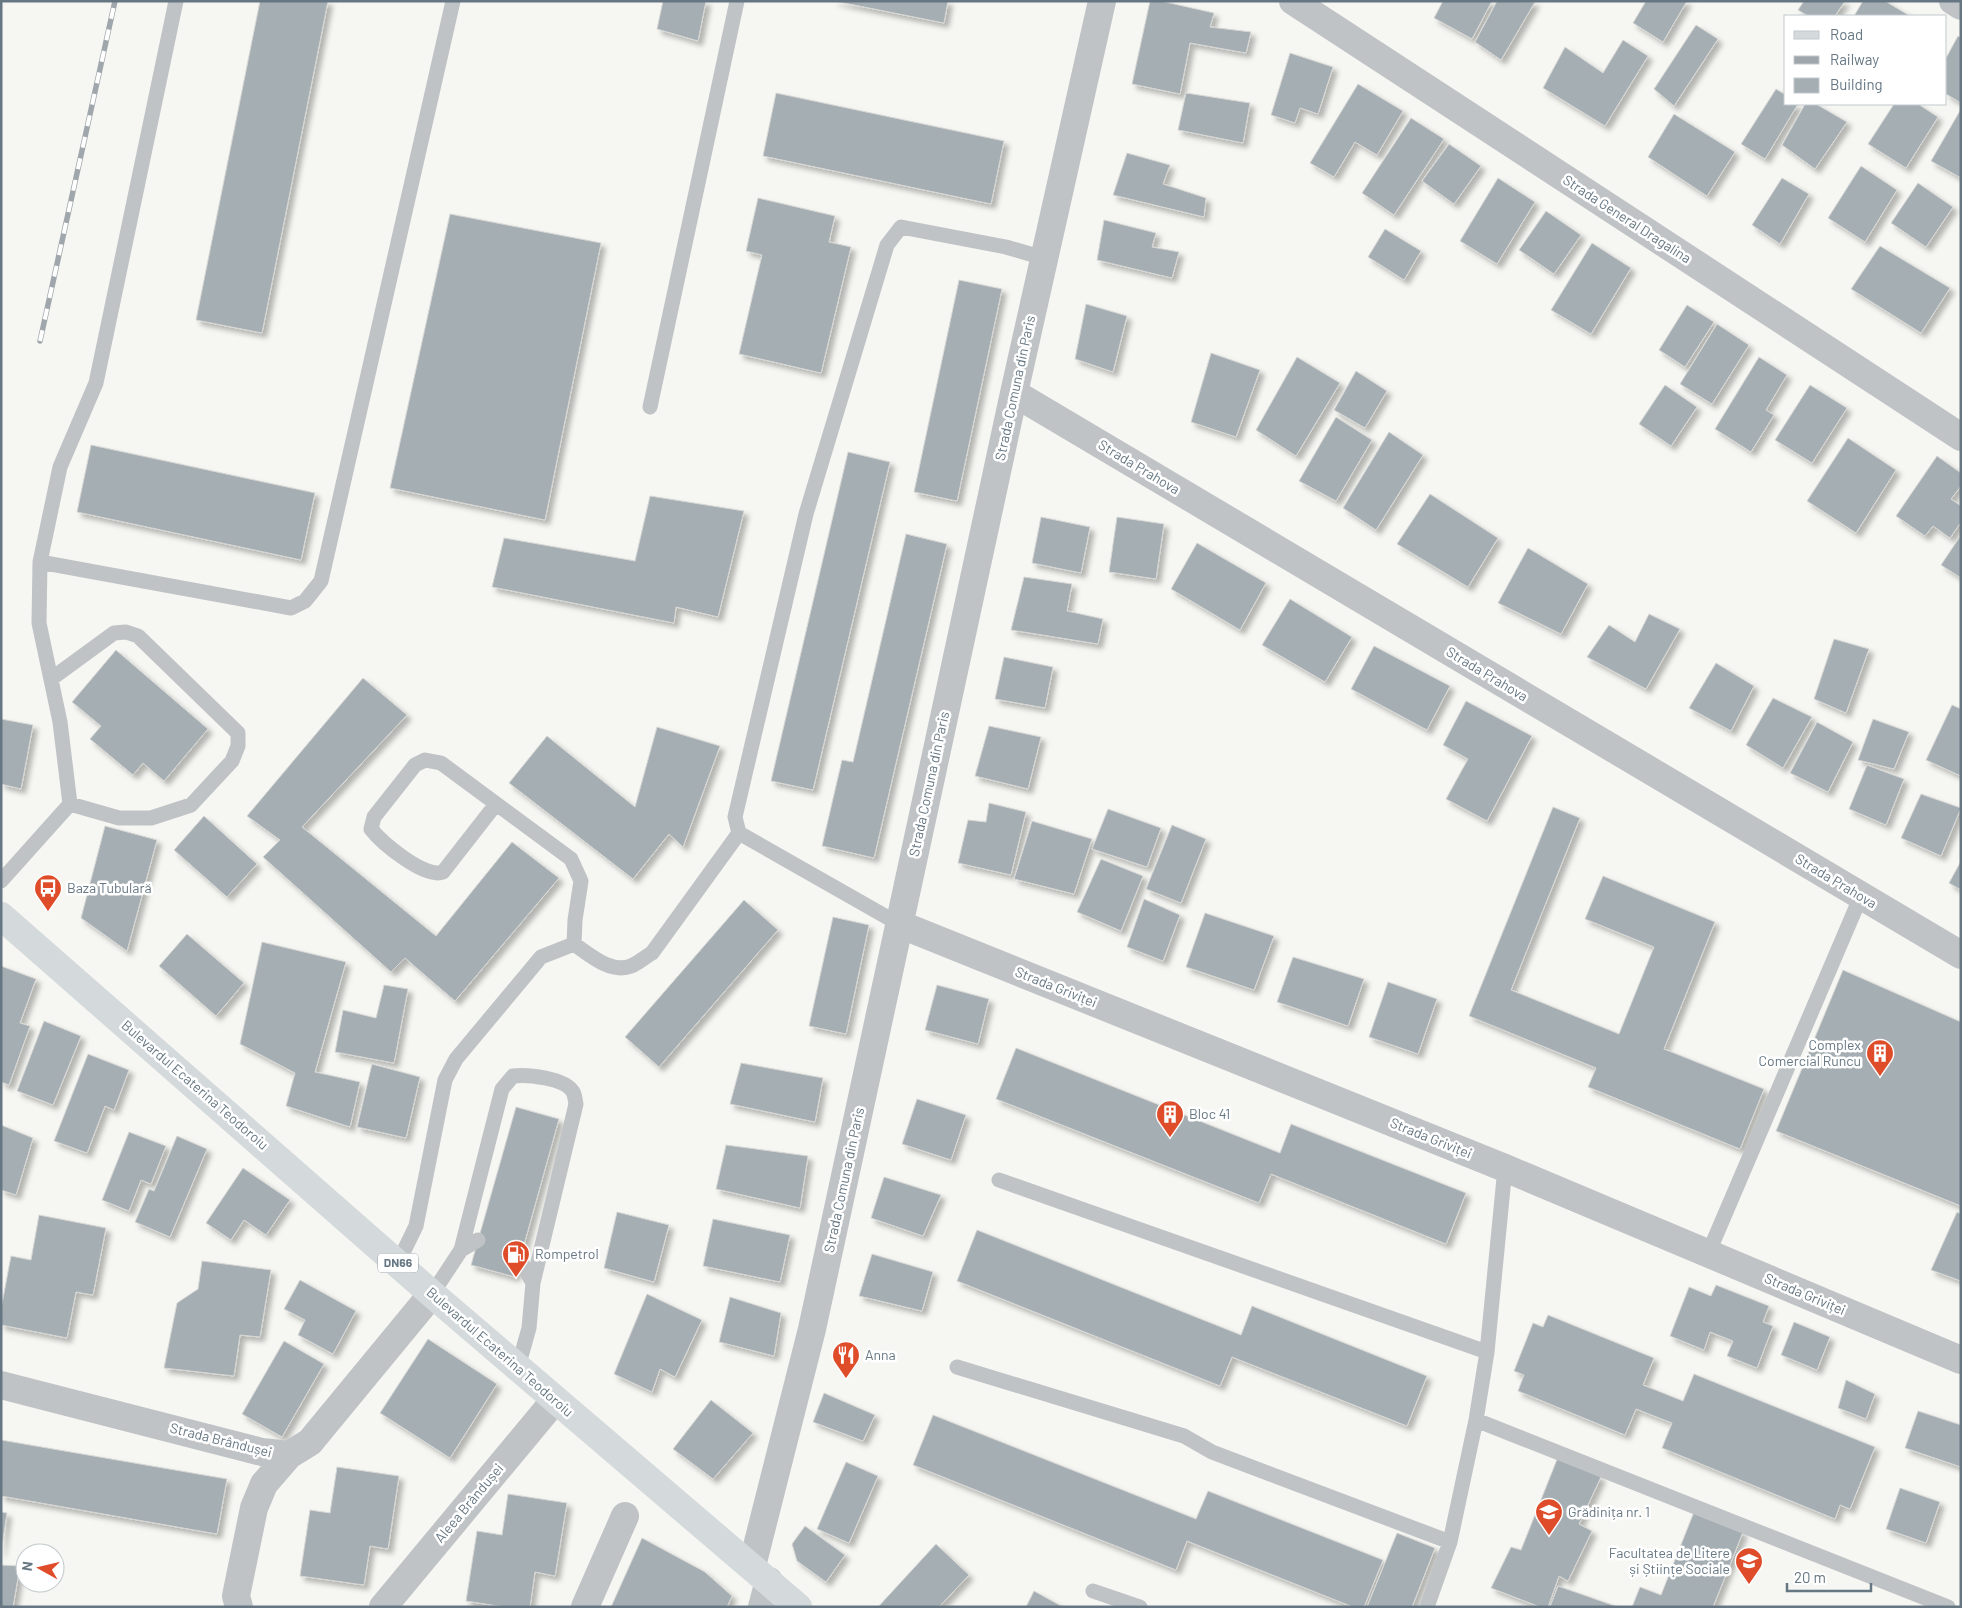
<svg xmlns="http://www.w3.org/2000/svg" width="1962" height="1608" viewBox="0 0 1962 1608" font-family="Barlow,sans-serif">
<style>
.building{fill:#a5aeb3;stroke:#d7d7d5;filter:url(#shadow)}
.lines{fill:none;stroke-linecap:round;stroke-linejoin:round}
.lane{stroke:#bfc3c6;stroke-width:15}
.street{stroke:#bfc3c6;stroke-width:28}
.primary{stroke:#d4d9dc;stroke-width:28}
.rail-casing{stroke:#a0a7ac;stroke-width:5.5}
.rail{stroke:#fff;stroke-width:4;stroke-dasharray:11;stroke-linecap:butt}
.labels{text-anchor:middle;stroke-width:5;stroke-linejoin:round;paint-order:stroke}
.shield{fill:#fff;stroke:#94a0a8;stroke-width:1}
.shield-label{font-size:12px;font-weight:bold;fill:#667783}
.street-label{font-size:14px;fill:#667783;stroke:#fff}
.poi-label{font-size:14px;fill:#667783;stroke:#fff;text-anchor:start}
</style>
<defs>
<filter id="shadow"><feDropShadow dx="4.5" dy="4.5" stdDeviation="2.5" flood-color="#0004"/></filter>
</defs>
<rect width="100%" height="100%" fill="#f6f6f2"/>
<path class="building" d="M260 1H328L262 333 196 320Z
M663 1H706L698 41 657 29Z
M834 1H948L944 23Z
M1150 1H1161L1214 13 1210 27 1251 32 1246 53 1190 43 1180 94 1132 84Z
M1443 1H1492L1472 39 1434 18Z
M1497 1 1535 2 1501 60 1475 42Z
M1646 1H1687L1663 42 1633 23Z
M1804 1H1845L1835 16H1808L1798 10Z
M1863 1H1885L1910 16H1854Z
M1696 25 1718 39 1674 106 1654 89Z
M1958 36 1961 38V103L1946 94V58Z
M1623 40 1648 56 1605 126 1543 88 1565 47 1603 73Z
M1290 53 1333 67 1318 114 1300 108 1295 123 1271 115Z
M1358 84 1403 111 1377 155 1355 142 1334 177 1310 163Z
M1776 89 1786 95V104H1798L1765 159 1741 144Z
M776 93 1004 141 991 204 763 156Z
M1186 93 1250 103 1243 143 1178 130Z
M1805 104H1816L1847 122 1815 169 1782 145Z
M1894 104H1918L1938 117 1906 168 1868 144Z
M1961 109V178L1931 161Z
M1674 114 1735 152 1707 196 1648 157Z
M1411 118 1444 139 1394 215 1362 193Z
M1449 144 1481 166 1454 204 1422 181Z
M1127 153 1170 165 1163 184 1206 198 1204 217 1113 195Z
M1861 166 1897 190 1865 242 1828 218Z
M1498 178 1535 202 1497 264 1460 241Z
M1782 178 1809 194 1780 244 1752 225Z
M1918 183 1953 207 1926 247 1891 223Z
M758 198 835 216 829 242 851 247 821 373 739 354 762 255 746 251Z
M1546 211 1581 235 1554 274 1519 250Z
M450 214 601 243 545 520 390 488Z
M1104 220 1156 233 1152 247 1179 252 1172 278 1097 260Z
M1385 229 1421 251 1404 280 1368 257Z
M1592 243 1631 268 1591 334 1551 310Z
M1880 246 1950 288 1921 333 1851 289Z
M959 280 1002 289 957 501 914 492Z
M1086 304 1127 316 1113 372 1075 359Z
M1687 305 1714 322 1685 367 1659 350Z
M1717 324 1749 345 1712 404 1680 384Z
M1211 353 1260 370 1236 437 1191 422Z
M1297 357 1340 383 1296 456 1256 430Z
M1759 357 1787 375 1766 410 1774 415 1751 452 1715 429Z
M1356 371 1387 391 1365 428 1334 410Z
M1665 385 1697 407 1671 446 1639 424Z
M1810 385 1847 408 1812 463 1775 440Z
M1336 417 1372 440 1336 501 1299 481Z
M1389 432 1423 455 1376 530 1343 508Z
M1848 438 1896 470 1856 533 1807 501Z
M91 445 315 493 301 560 77 512Z
M848 452 890 462 813 790 771 781Z
M1937 456 1961 473V486L1951 499 1961 506V522L1950 538 1933 526 1925 536 1896 516Z
M1430 494 1498 538 1468 587 1397 544Z
M650 496 744 511 718 617 676 607 674 623 492 587 504 538 635 561Z
M1041 517 1090 527 1081 573 1032 563Z
M1117 517 1164 524 1156 579 1109 572Z
M906 534 947 544 874 858 822 846 842 760 853 762Z
M1961 535V578L1941 565Z
M1197 543 1266 583 1240 630 1171 589Z
M1528 548 1588 584 1561 634 1498 603Z
M1024 577 1072 584 1067 611 1103 619 1098 644 1011 630Z
M1290 599 1352 637 1325 682 1262 645Z
M1649 614 1680 629 1646 689 1587 657 1609 625 1635 642Z
M1834 639 1869 649 1846 713 1814 699Z
M1374 646 1450 686 1427 730 1351 689Z
M116 650 208 729 164 781 143 763 133 775 90 739 101 726 72 702Z
M1004 657 1053 667 1045 708 995 699Z
M1716 663 1754 686 1731 731 1689 708Z
M363 678 407 715 302 827 436 936 512 842 559 878 455 1001 405 958 391 972 263 857 280 840 247 816Z
M1773 698 1812 717 1783 768 1746 745Z
M1466 701 1532 736 1487 821 1446 799 1468 759 1443 745Z
M1952 705 1961 709V776L1926 760Z
M1 719 33 725 21 789 1 784Z
M1873 719 1909 732 1894 769 1858 760Z
M1817 722 1853 742 1828 792 1790 773Z
M989 726 1041 737 1028 789 975 776Z
M657 727 720 746 683 847 669 834 633 879 509 783 547 736 635 807Z
M1867 765 1904 779 1886 825 1849 809Z
M1921 794 1961 808 1941 856 1901 838Z
M989 803 1026 812 1011 875 958 863 968 820 986 822Z
M1553 807 1580 818 1511 990 1619 1034 1654 947 1585 919 1603 876 1715 922 1664 1049 1764 1089 1740 1149 1588 1087 1596 1068 1469 1016Z
M1108 809 1161 828 1147 867 1092 849Z
M204 816 257 864 227 897 174 850Z
M1032 821 1092 839 1074 894 1014 879Z
M1172 825 1206 839 1181 903 1146 889Z
M105 826 157 840 127 951 81 918Z
M1101 859 1143 876 1121 931 1077 912Z
M1961 861V890L1949 883Z
M1144 899 1180 915 1163 961 1127 947Z
M744 900 778 930 659 1067 625 1037Z
M1205 913 1274 936 1254 990 1186 967Z
M833 917 869 925 846 1034 809 1026Z
M187 934 244 983 216 1016 159 966Z
M262 942 346 962 315 1072 360 1082 350 1127 286 1106 295 1073 240 1044Z
M1293 957 1364 979 1348 1026 1277 1002Z
M1 966 36 979 20 1023 30 1026 9 1085 1 1082Z
M1843 970 1961 1022V1206L1776 1131Z
M1388 982 1437 999 1418 1054 1369 1037Z
M384 985 408 989 394 1063 335 1052 343 1010 376 1018Z
M937 985 989 999 978 1044 925 1030Z
M44 1021 81 1036 53 1105 17 1091Z
M1016 1048 1280 1153 1291 1124 1466 1193 1446 1244 1271 1174 1259 1203 996 1099Z
M88 1054 129 1070 114 1110 105 1106 87 1153 54 1141Z
M741 1063 823 1078 815 1122 730 1104Z
M372 1064 420 1077 406 1138 357 1127Z
M917 1099 966 1115 951 1160 902 1144Z
M516 1107 559 1119 515 1277 471 1265Z
M1 1125 33 1138 16 1195 1 1190Z
M129 1132 166 1146 151 1184 141 1180 129 1211 102 1200Z
M177 1136 207 1149 170 1237 135 1222 149 1189 154 1191Z
M726 1145 808 1156 800 1208 716 1189Z
M243 1168 290 1200 266 1235 244 1220 231 1240 206 1223Z
M884 1177 941 1195 923 1236 871 1218Z
M617 1212 669 1225 654 1282 604 1268Z
M1957 1212 1961 1214V1281L1931 1270Z
M39 1215 106 1228 93 1295 76 1292 67 1338 1 1325V1309L11 1256 31 1260Z
M713 1219 790 1235 780 1282 703 1266Z
M977 1230 1241 1335 1252 1306 1427 1376 1407 1426 1232 1357 1220 1386 957 1281Z
M872 1254 933 1272 922 1311 859 1296Z
M202 1261 271 1270 260 1337 240 1335 234 1376 164 1368 177 1303 198 1289Z
M300 1280 356 1311 333 1354 298 1335 305 1320 284 1309Z
M1716 1285 1769 1306 1763 1322 1773 1326 1757 1368 1727 1356 1733 1341 1710 1332 1704 1350 1670 1336 1689 1287 1711 1296Z
M647 1294 702 1320 675 1377 660 1369 652 1392 614 1374Z
M730 1297 781 1313 774 1356 719 1342Z
M1548 1315 1654 1358 1643 1385 1683 1401 1694 1374 1875 1447 1850 1509 1840 1505 1835 1519 1662 1448 1672 1423 1636 1409 1625 1435 1518 1391 1524 1375 1514 1371 1533 1323 1543 1327Z
M1794 1322 1830 1337 1817 1370 1781 1355Z
M428 1339 497 1384 450 1458 380 1413Z
M284 1341 324 1364 282 1437 242 1414Z
M1846 1380 1875 1394 1866 1419 1838 1408Z
M824 1393 875 1415 863 1441 813 1422Z
M711 1400 753 1433 713 1479 673 1449Z
M1918 1411 1961 1425V1467L1905 1448Z
M933 1415 1196 1519 1208 1491 1383 1560 1364 1607H1353L1187 1541 1176 1570 913 1465Z
M1 1440 227 1479 217 1534 1 1496Z
M1558 1457 1601 1477 1579 1524 1592 1531 1568 1581 1559 1576 1548 1607H1540L1491 1588 1511 1547 1521 1550Z
M846 1462 878 1476 849 1543 817 1529Z
M337 1467 399 1476 388 1549 370 1546 364 1585 300 1576 310 1510 330 1513Z
M1900 1488 1940 1502 1926 1543 1886 1529Z
M508 1494 567 1503 555 1576 535 1572 530 1607H504L466 1601 477 1531 502 1535Z
M1 1512 7 1513 1 1553Z
M1694 1512 1743 1532 1713 1607H1632L1640 1587 1661 1595Z
M805 1526 845 1555 826 1582 797 1561 792 1544Z
M1397 1533 1435 1548 1412 1607H1367Z
M642 1538 705 1572 732 1596 727 1607H611Z
M936 1544 969 1575 939 1607H878Z
M1 1565 20 1566 13 1607H1Z
M1558 1586 1618 1607H1550Z
M1034 1591 1063 1607H1026Z"/>
<g class="lines">
<path class="lane" d="M650 407 737 1
M40 562 291 608 305 601 321 581 453 1
M51 679 114 633 126 632 138 636 238 733V746L232 761 191 805 151 818H119L70 804
M496 804 443 872C425 879 382 843 371 829L374 817 415 765 425 760 441 763 571 859 581 881 575 920 574 944C590 955 611 974 631 966 638 963 645 957 652 953L739 833
M1 881 70 804 60 722 39 623 40 562 60 467 96 383 176 1
M899 924 739 833 735 817 806 514 887 245 901 227 1006 247 1044 258
M999 1180 1487 1352
M461 1250 502 1089 513 1076C527 1074 565 1078 573 1092 575 1095 575 1100 576 1104L533 1283
M1708 1254 1861 896
M398 1263 416 1226 445 1080 456 1059 541 957 574 944
M432 1294 461 1250 478 1240
M518 1367 529 1328 533 1283 520 1260
M957 1367 1184 1436 1212 1452 1450 1542
M1476 1420 1948 1607
M1093 1591 1140 1607
M1427 1607 1450 1542 1476 1420 1487 1352 1505 1168"/>
<path class="street" d="M1293 1 1961 437
M1953 1 1961 6
M1014 393 1961 955
M899 924 1505 1168 1961 1360
M1 1385 262 1452 289 1455 310 1442 432 1294
M752 1566 812 1329 1014 393 1102 1
M239 1607 236 1596 254 1508 264 1484 289 1455
M383 1607 555 1400
M585 1607 625 1516
M762 1607 769 1581"/>
<path class="primary" d="M1 916 432 1294 798 1607"/>
<g class="rail-casing">
<path id="rail" d="M40 341 115 1"/>
</g>
<use href="#rail" class="rail"/>
</g>
<defs>
<g id="bus-pin" transform="scale(1.4375)"><path d="M0 17L-7.5 6A9.5 9.5 0 1 1 7.5 6Z" fill="#de4c2a" stroke="#fff"/><path d="M-5-6H5V4H4V6H2V4H-2V6H-4V4H-5ZM-3.5-4V0h7V-4ZM-3.5 1.2v1.5H-2V1.2ZM2 1.2v1.5H3.5V1.2Z" fill="#fff"/></g>
<g id="building-pin" transform="scale(1.4375)"><path d="M0 17L-7.5 6A9.5 9.5 0 1 1 7.5 6Z" fill="#de4c2a" stroke="#fff"/><path d="M-4-6H4V6H1V3H-1V6H-4ZM-2.5-4.3h1.7v1.8h-1.7ZM.8-4.3h1.7v1.8H.8ZM-2.5-1h1.7V.8h-1.7ZM.8-1h1.7V.8H.8Z" fill="#fff"/></g>
<g id="fuel-pin" transform="scale(1.4375)"><path d="M0 17L-7.5 6A9.5 9.5 0 1 1 7.5 6Z" fill="#de4c2a" stroke="#fff"/><path d="M-5.5-6h7V0h2V4h1.3V-2.5L3-4.5l.8-.8L6-3V5H2.5V1h-1V6h-7ZM-4.2-4.7v3.2H.2V-4.7Z" fill="#fff"/></g>
<g id="restaurant-pin" transform="scale(1.4375)"><path d="M0 17L-7.5 6A9.5 9.5 0 1 1 7.5 6Z" fill="#de4c2a" stroke="#fff"/><path d="M-5-6h1v4h1v-4h1v4h1v-4h1v5L-1.5 .5V6h-2V.5L-5-1ZM5-6V6H3V1.5H1.5Q1.5-4 5-6Z" fill="#fff"/></g>
<g id="school-pin" transform="scale(1.4375)"><path d="M0 17L-7.5 6A9.5 9.5 0 1 1 7.5 6Z" fill="#de4c2a" stroke="#fff"/><path d="M0-5L7-2L0 1L-7-2ZM-4 1L0 2.5L4 1V4Q0 6-4 4Z" fill="#fff"/></g>
<g id="university-pin" transform="scale(1.4375)"><path d="M0 17L-7.5 6A9.5 9.5 0 1 1 7.5 6Z" fill="#de4c2a" stroke="#fff"/><path d="M0-5L7-2L0 1L-7-2ZM-4 1L0 2.5L4 1V4Q0 6-4 4Z" fill="#fff"/></g>
</defs>
<g fill-rule="evenodd">
<use href="#bus-pin" x="48" y="888"/>
<use href="#building-pin" x="1880" y="1053"/>
<use href="#building-pin" x="1170" y="1114"/>
<use href="#fuel-pin" x="516" y="1254"/>
<use href="#restaurant-pin" x="846" y="1355"/>
<use href="#school-pin" x="1549" y="1512"/>
<use href="#university-pin" x="1749" y="1561"/>
</g>
<g class="labels">
<rect class="shield" x="378" y="1253.5" width="40" height="19" rx="4"/>
<g class="shield-label">
<text x="398" y="1267">DN66</text>
</g>
<g class="street-label">
<text transform="translate(1627 219) rotate(33)" y="5">Strada General Dragalina</text>
<text transform="translate(1015 388) rotate(-78)" y="5">Strada Comuna din Paris</text>
<text transform="translate(1139 467) rotate(31)" y="5">Strada Prahova</text>
<text transform="translate(1487 674) rotate(31)" y="5">Strada Prahova</text>
<text transform="translate(929 784) rotate(-78)" y="5">Strada Comuna din Paris</text>
<text transform="translate(1836 881) rotate(31)" y="5">Strada Prahova</text>
<text transform="translate(1056 987) rotate(22)" y="5">Strada Griviței</text>
<text transform="translate(195 1085) rotate(41)" y="5">Bulevardul Ecaterina Teodoroiu</text>
<text transform="translate(1431 1138) rotate(22)" y="5">Strada Griviței</text>
<text transform="translate(844 1180) rotate(-78)" y="5">Strada Comuna din Paris</text>
<text transform="translate(1805 1294) rotate(23)" y="5">Strada Griviței</text>
<text transform="translate(500 1352) rotate(41)" y="5">Bulevardul Ecaterina Teodoroiu</text>
<text transform="translate(221 1440) rotate(14)" y="5">Strada Brândușei</text>
<text transform="translate(469 1503) rotate(-50)" y="5">Aleea Brândușei</text>
</g>
<g class="poi-label">
<text x="67" y="893">Baza Tubulară</text>
<text x="1861" y="1050" text-anchor="end">Complex<tspan x="1861" dy="16">Comercial Runcu</tspan></text>
<text x="1189" y="1119">Bloc 41</text>
<text x="535" y="1259">Rompetrol</text>
<text x="865" y="1360">Anna</text>
<text x="1568" y="1517">Grădinița nr. 1</text>
<text x="1730" y="1558" text-anchor="end">Facultatea de Litere<tspan x="1730" dy="16">și Științe Sociale</tspan></text>
</g>
</g>
<rect width="1962" height="1608" fill="none" stroke="#667783" stroke-width="5"/>
<rect x="1784" y="15" width="162" height="90" fill="#ffffff" stroke="#c2c9cd"/>
<rect x="1794" y="31" width="25" height="8" fill="#d4d9dc" stroke="#c2c9cd"/>
<text x="1830" y="40" font-size="15" fill="#667783">Road</text>
<rect x="1794" y="56" width="25" height="8" fill="#a0a7ac" stroke="#c2c9cd"/>
<text x="1830" y="65" font-size="15" fill="#667783">Railway</text>
<rect x="1794" y="78" width="25" height="15" fill="#a5aeb3" stroke="#c2c9cd"/>
<text x="1830" y="90" font-size="15" fill="#667783">Building</text>
<g transform="translate(40 1568) rotate(278)"><circle r="24" fill="#ffffff" stroke="#c2c9cd"/>
<path d="M0-4L9 19L0 12L-9 19Z" fill="#de4c2a"/>
<text y="-8" font-size="14" font-weight="bold" text-anchor="middle" fill="#667783">N</text>
</g>
<path d="M1787 1583v8h84v-8" fill="none" stroke="#667783" stroke-width="2.5"/>
<text x="1794" y="1583" font-size="15" fill="#667783" stroke="#ffffff" stroke-width="4" paint-order="stroke">20 m</text>
</svg>
